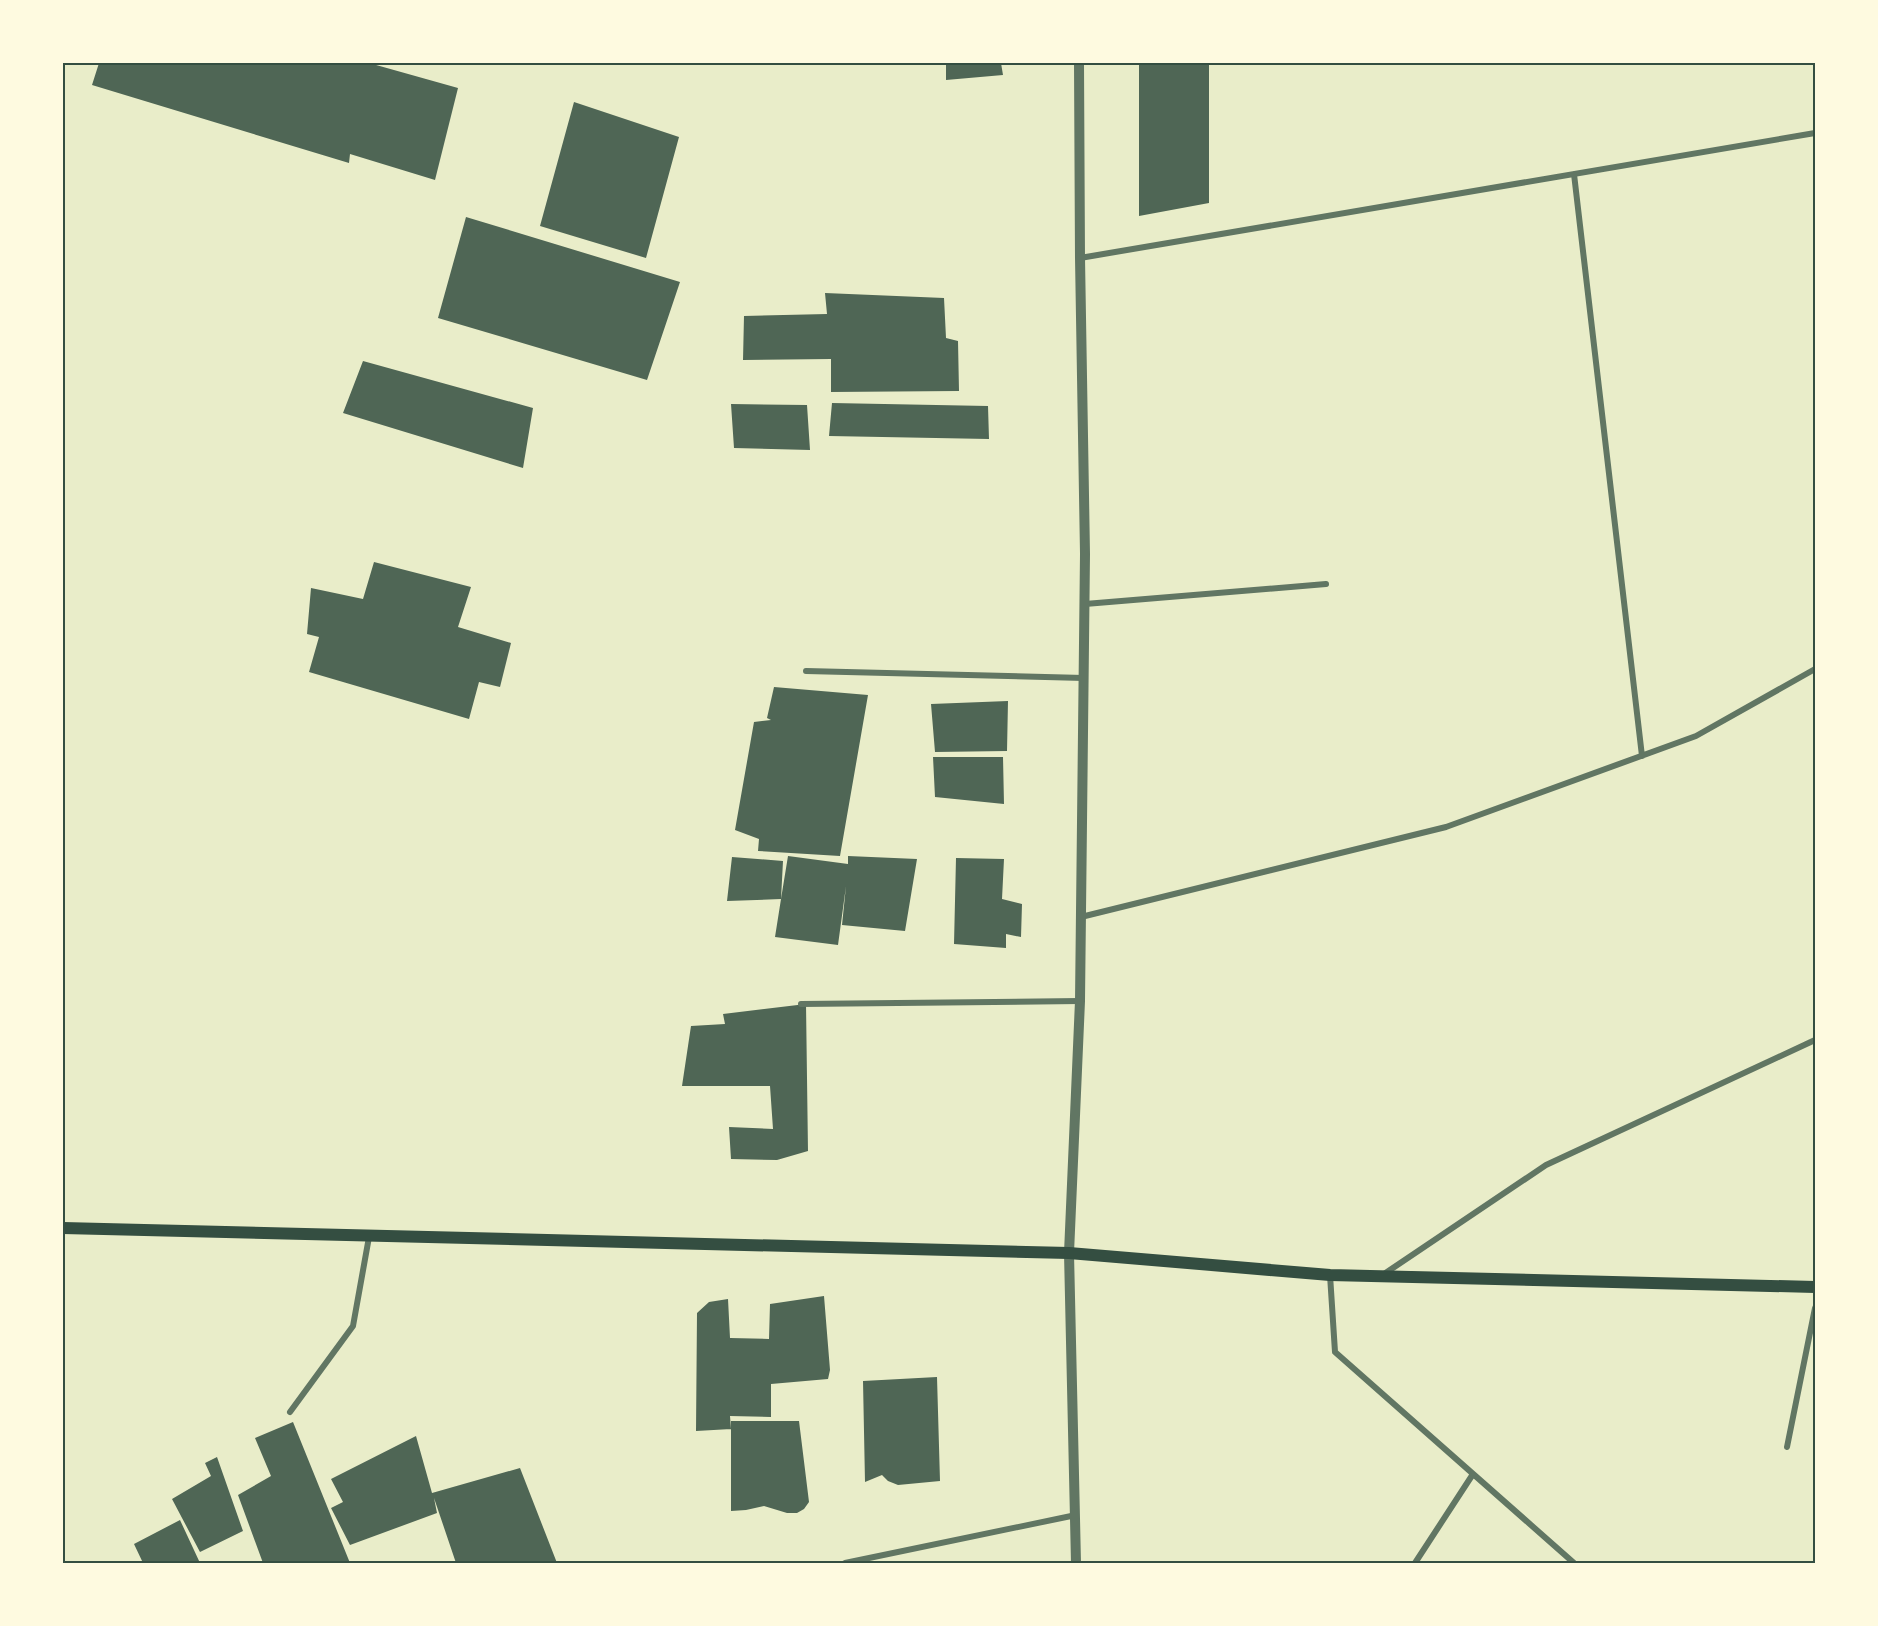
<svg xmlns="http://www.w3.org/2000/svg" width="1878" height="1626" viewBox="0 0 1878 1626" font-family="'Playfair Display',serif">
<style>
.building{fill:#4f6655}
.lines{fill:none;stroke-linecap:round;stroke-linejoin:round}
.minor{stroke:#617663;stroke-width:6}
.tertiary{stroke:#617663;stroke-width:10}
.secondary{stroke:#344e41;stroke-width:12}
.neatline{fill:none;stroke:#344e41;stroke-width:2}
</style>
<rect width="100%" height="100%" fill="#e9edc9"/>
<path class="building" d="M99 63H369L458 88 435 180 350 154 349 163 92 85Z
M946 63H1001L1003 75 946 80Z
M1139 63H1209V203L1139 216Z
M574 102 679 137 646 258 540 226Z
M466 217 680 282 647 380 438 318Z
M825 293 944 298 946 338 958 341 959 391 831 392V359L743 360 744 316 827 314Z
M363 361 533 408 523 468 343 413Z
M832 403 988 406 989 439 829 436Z
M731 404 807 405 810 450 734 448Z
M374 562 471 587 458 627 511 643 500 687 479 682 469 719 309 672 319 637 307 634 311 588 363 599Z
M774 687 868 695 840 856 758 851 759 839 735 830 754 722 771 720 767 718Z
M1008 701 1007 751 935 752 931 704Z
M933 757H1003L1004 804 935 797Z
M788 856 848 864V856L917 859 905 931 842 925 846 886 838 945 775 937 781 899 727 901 732 857 783 861 781 899Z
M956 858 1004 859 1002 899 1022 904 1021 937 1006 934V948L954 944Z
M806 1004 808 1151 777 1160 731 1159 729 1127 773 1129 770 1086H682L691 1026 725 1024 723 1014Z
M824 1296 830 1370 828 1379 771 1384V1417L730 1416 731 1429 696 1431 697 1313 709 1302 728 1299 730 1338 769 1339 770 1304Z
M937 1377 940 1481 898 1485 888 1481 882 1475 865 1482 863 1381Z
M731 1421H799L809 1502 804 1509 797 1513H787L764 1506 746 1510 731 1511Z
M293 1422 350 1563H263L238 1495 271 1476 255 1438Z
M416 1436 432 1493 520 1468 557 1563H456L434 1498 437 1513 350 1545 331 1508 343 1502 331 1479Z
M217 1457 243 1531 200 1552 172 1499 211 1476 205 1463Z
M180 1520 200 1563H143L134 1544Z"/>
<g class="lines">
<path class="minor" d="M1574 174 1642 756
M1080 258 1815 133
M1085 604 1326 584
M806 671 1084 678
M1081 917 1446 827 1696 736 1815 669
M801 1004 1080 1001
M1384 1274 1546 1165 1815 1040
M1330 1275 1335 1352 1574 1563
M290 1412 353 1326 369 1237
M1787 1447 1815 1308
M845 1563 1076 1515
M1415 1563 1473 1474"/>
<path class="tertiary" d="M1076 1563 1069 1253 1080 1001 1085 554 1080 258 1079 63"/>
<path class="secondary" d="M63 1228 1069 1253 1330 1275 1815 1287"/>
</g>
<rect width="1878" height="1626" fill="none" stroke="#fefae0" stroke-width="129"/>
<rect x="64" y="64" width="1750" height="1498" class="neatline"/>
</svg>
